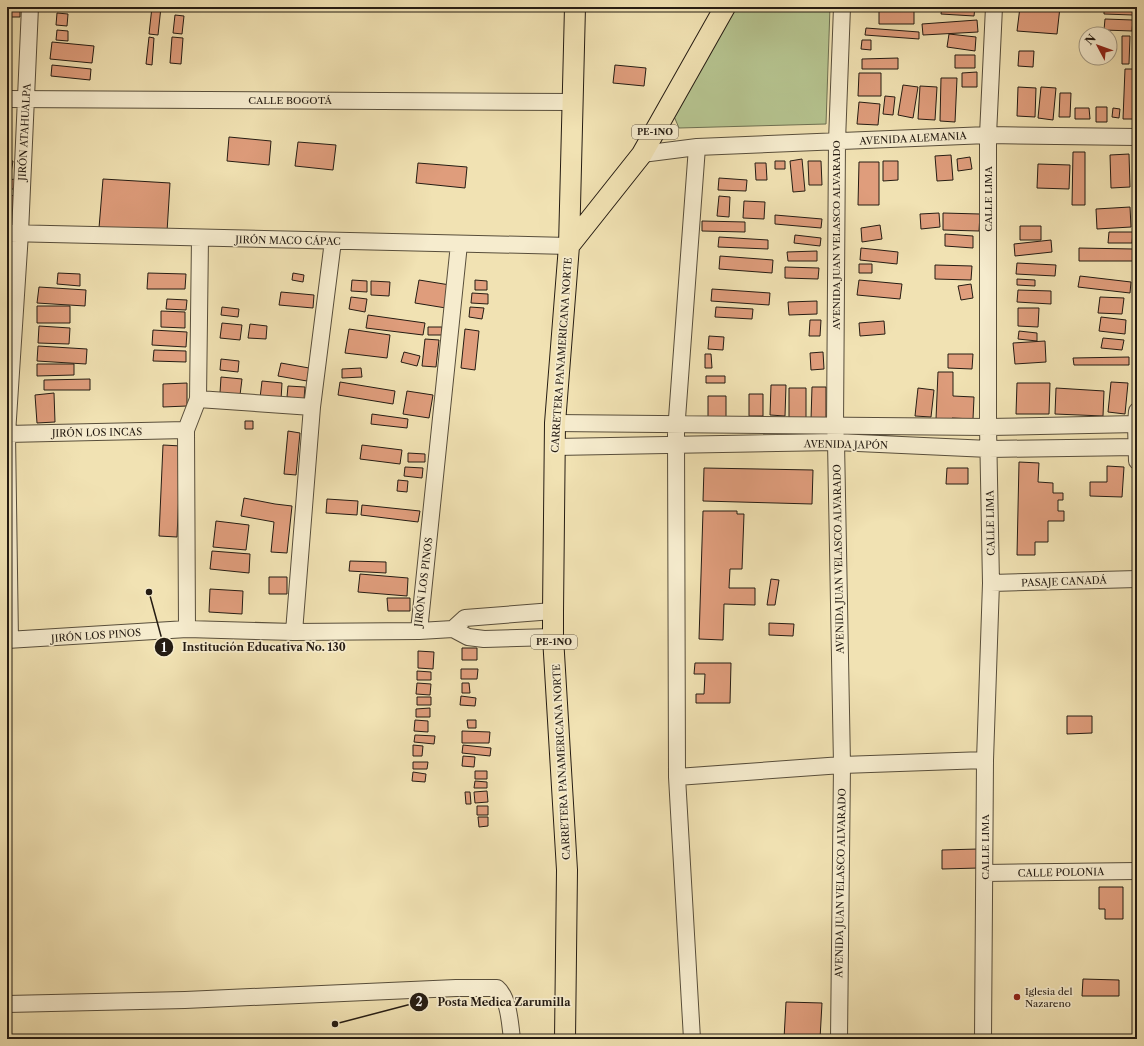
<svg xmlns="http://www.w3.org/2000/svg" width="1144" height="1046" viewBox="0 0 1144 1046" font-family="'Libre Caslon Text',serif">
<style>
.green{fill:#b6c490;stroke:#6e7052}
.building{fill:#df9d7c;stroke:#251c13}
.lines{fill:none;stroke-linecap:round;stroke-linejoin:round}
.minor-casing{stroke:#584e3b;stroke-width:18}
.major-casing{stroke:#251c13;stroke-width:22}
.minor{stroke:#f6ecce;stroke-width:16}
.major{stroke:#f1e2b3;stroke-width:20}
.poi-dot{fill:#8f2418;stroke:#f6ecce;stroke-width:1.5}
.labels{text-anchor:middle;stroke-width:3.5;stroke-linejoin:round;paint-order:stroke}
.shield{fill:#f6ecce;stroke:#645a4b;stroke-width:1}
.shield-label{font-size:9px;font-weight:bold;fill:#251c13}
.street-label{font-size:10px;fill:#251c13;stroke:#f6ecce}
.poi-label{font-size:10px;fill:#251c13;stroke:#f6ecce;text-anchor:start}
.leader{fill:none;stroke:#251c13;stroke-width:1.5}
.callout-dot{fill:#251c13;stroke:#f6ecce;stroke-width:1.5}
.mark-label{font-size:12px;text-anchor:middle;font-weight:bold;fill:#fff}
.callout-label{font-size:11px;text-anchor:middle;font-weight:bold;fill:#251c13;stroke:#f6ecce;stroke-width:3.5;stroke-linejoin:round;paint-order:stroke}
</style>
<rect width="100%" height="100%" fill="#f1e2b3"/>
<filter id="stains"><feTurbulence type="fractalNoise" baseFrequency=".005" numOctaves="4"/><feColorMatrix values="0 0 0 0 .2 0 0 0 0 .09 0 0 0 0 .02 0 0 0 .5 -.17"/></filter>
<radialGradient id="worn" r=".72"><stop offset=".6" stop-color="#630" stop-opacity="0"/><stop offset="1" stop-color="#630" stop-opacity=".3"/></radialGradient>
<path class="green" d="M732 7H830L826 124 679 128 673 114Z"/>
<path class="building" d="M7 7H20V17H7Z
M77 7H90L89 11 77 10Z
M152 7H161L158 35 149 34Z
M942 7H975L974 16 941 14Z
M1020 7H1060L1057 34 1017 31Z
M1104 7H1134L1133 15 1104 14Z
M879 10H914V24H879Z
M57 13 68 14 67 26 56 25Z
M175 15 184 16 182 34 173 33Z
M1105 19 1133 20 1132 31 1104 30Z
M977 20 978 32 923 35 922 24Z
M866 28 919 32V39L865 35Z
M57 30 68 31V41L56 40Z
M949 34 976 37 975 51 947 47Z
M1122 36H1130L1129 64H1122Z
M149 37 154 38 152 65 146 64Z
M172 37 183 38 181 64 170 63Z
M862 40H871V50L861 49Z
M52 42 94 46 92 63 50 59Z
M1019 51H1034L1033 67 1018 66Z
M955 55H975V68H955Z
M898 58V69H862V59Z
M52 65 91 69 90 80 51 76Z
M615 65 646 68 644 86 613 83Z
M1125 69H1135L1133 119H1123Z
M977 72V87H962V73Z
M859 73H881V96H858Z
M941 78H957L955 122 940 121Z
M903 85 918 87 913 118 898 115Z
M920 86 937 87 935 120 918 119Z
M1018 87 1036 88 1035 117 1017 116Z
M1041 87 1056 88 1053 120 1038 118Z
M1060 93H1071L1070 117H1059Z
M885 96 895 97 893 115 883 114Z
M859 102 880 104 878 125 857 124Z
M1096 107H1107V122H1096Z
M1075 108H1089L1090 119H1075Z
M1113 108 1120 109 1119 118 1112 117Z
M229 137 271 141 269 165 227 161Z
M298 142 336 145 333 170 295 166Z
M1073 152H1085V205H1072Z
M1129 154 1130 187 1111 188 1110 155Z
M951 155 953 180 937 181 935 156Z
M970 157 972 169 958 171 957 159Z
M802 159 805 191 793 192 790 161Z
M7 161H13L11 173H7Z
M775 161H785V169H775Z
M808 161H821L822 185H809Z
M883 161H898V180L883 181Z
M859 162H879V205H858Z
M418 163 467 167 465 188 416 183Z
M755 163H766L767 180H756Z
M1038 164 1070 165 1069 189 1037 188Z
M719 178 747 180 746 191 718 190Z
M16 179 17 189H7V180Z
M103 179 170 183 167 232 99 228Z
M7 195 17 196 16 211 7 210Z
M719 196 730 197 729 217 717 216Z
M744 201 765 202 764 219 743 218Z
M1130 207 1131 227 1097 229 1096 209Z
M939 213 940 227 921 229 920 214Z
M943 213 980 214 979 231 943 230Z
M775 215 822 219 821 228 775 224Z
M702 221 745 222V232L702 231Z
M880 225 882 239 862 242 861 228Z
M1020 226H1041V240H1020Z
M1109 232H1133L1132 243H1108Z
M945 234 973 236V248L945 246Z
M795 235 821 238 820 246 794 243Z
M719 237 768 240V249L718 247Z
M1051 240 1052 252 1015 256 1014 244Z
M861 248 898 252 897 264 860 260Z
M1079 248 1133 249V261H1079Z
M817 251V261H788L787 252Z
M720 256 773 260 772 273 719 269Z
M1017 263 1056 265 1055 276 1016 274Z
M859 264H872V273H859Z
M935 265 972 266 971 280 935 279Z
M785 267 819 268 818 279 785 278Z
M58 273 80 274V286L57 284Z
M148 273 186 274 185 289H147Z
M293 273 304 275 303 282 292 280Z
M1080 276 1131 282 1130 293 1078 287Z
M1017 279 1035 280V286L1017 285Z
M352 280 367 281V292L351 291Z
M419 280 450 285 446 308 415 303Z
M475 280 487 281V290H475Z
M859 280 902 284 900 299 857 295Z
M371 281 390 282 389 296 371 295Z
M971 284 973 298 961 300 958 286Z
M39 287 86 290 85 306 37 303Z
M712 289 770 293 769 305 711 301Z
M1018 290 1051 291V304L1017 302Z
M281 292 314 295 313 308 279 305Z
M472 293 488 294V304L471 303Z
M351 297 367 299 365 312 349 309Z
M1100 297 1124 298 1122 314 1098 313Z
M167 299 187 300 186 310 166 309Z
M817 301V314L789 315 788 302Z
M37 306H70V323H37Z
M222 307 239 309 238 317 221 315Z
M470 307 484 308 482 319 469 317Z
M716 307 753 309 752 319 715 317Z
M1018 308H1039L1038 327 1018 326Z
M161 311 185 312V328L161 327Z
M368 315 425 323 423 335 366 328Z
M1101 317 1126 320 1125 334 1099 331Z
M810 320H821L820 336H809Z
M884 321 885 334 860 336 859 323Z
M222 323 242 325 240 340 220 338Z
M250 324 267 326 266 339 248 338Z
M39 326 70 328 69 344 38 343Z
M428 327H442V335H428Z
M349 329 390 335 387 358 345 353Z
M465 329 479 331 475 370 461 368Z
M153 330 187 332 186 347 152 345Z
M1019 331 1037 333V341L1018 339Z
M709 336 724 337 723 350 708 349Z
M1103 338 1124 340 1122 350 1101 348Z
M425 339 439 340 436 367 422 366Z
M1045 341 1046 362 1015 364 1013 343Z
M38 346 87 349 86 364 37 361Z
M154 350 186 351V362L153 361Z
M404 352 420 356 417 366 401 362Z
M823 352 824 369 811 370 810 353Z
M705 354H711L712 368H705Z
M948 354H973L972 369 948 368Z
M1129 357V365H1074L1073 358Z
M221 359 239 361 238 372 220 370Z
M281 363 309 368 307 381 278 376Z
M37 364H74V375L37 376Z
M361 368 362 377 342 378V369Z
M938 372H953V396L974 397 973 419 952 418V419H936Z
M706 376H725V383H706Z
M221 377 242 379 240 395 220 393Z
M90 379V390H44V380Z
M262 381 282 383 281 400 260 398Z
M340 382 395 391 393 404 338 395Z
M1111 382 1128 383 1125 414 1108 412Z
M187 383V406L163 407V384Z
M1017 383H1050L1049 414H1016Z
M771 385H786L785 416 770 415Z
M288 386 305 387 304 399 287 397Z
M812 387H826V421L811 420Z
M789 388H806V419H789Z
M918 388 934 390 931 417 915 416Z
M1056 388 1104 391 1103 416 1055 414Z
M407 391 433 395 429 418 403 414Z
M54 393 55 422 37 423 35 395Z
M749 394H763V416H749Z
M708 396H726V419H708Z
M372 414 408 419 407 428 371 424Z
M245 421H253V429H245Z
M288 431 300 433 296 475 284 474Z
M163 445 181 446 177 537 159 536Z
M362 445 402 450 400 464 360 459Z
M408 453 425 454V462H408Z
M1019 462 1039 463 1038 482 1053 483V493H1063V500H1058V511H1064V521H1048V542H1035V555H1017Z
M1107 466 1124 467 1122 497 1090 496V482H1107Z
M405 467 423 468 422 478 404 476Z
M704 468 813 470 812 504 703 501Z
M947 468H968V484H946Z
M398 480 408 481 407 492 397 491Z
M244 498 275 504 292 506 287 553 271 552 274 522 241 516Z
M327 499 358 501 357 515 326 513Z
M362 505 420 511 418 522 361 515Z
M703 511H737V514H744L742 569H730L729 588H755V605L724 604 723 640 699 639Z
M216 521 249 525 246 550 213 547Z
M212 551 250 554 249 573 210 569Z
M350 561 386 562V573L349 571Z
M360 574 408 578 407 596 358 592Z
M269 577H287V594H269Z
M771 579 779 580 775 605H767Z
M210 589 243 591 242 614 209 612Z
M387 598H410V611H388Z
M769 623 794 624 793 636 769 635Z
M462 648H477V660H462Z
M418 651 434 652 433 669 418 668Z
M695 663H731L730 703H696V694H704L705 674H694Z
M461 669H478L477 679H461Z
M417 671 431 672V680H417Z
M417 683 431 684 430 695 416 694Z
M462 683H469L470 693H462Z
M461 696 476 698 475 706 460 705Z
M417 697H431V705H417Z
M430 708V717H416V709Z
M1067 716H1092V733L1067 734Z
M415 720 428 721V732L414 731Z
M467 720H476V728H468Z
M462 731 490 732 489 743H462Z
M415 735 435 736 434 744 414 742Z
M413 745 423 746 422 756H413Z
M463 745 491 748 490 756 462 753Z
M463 756 475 757 474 767 462 766Z
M413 762H428L427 769H413Z
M475 771H487V779H475Z
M413 772 426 774 425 782 412 781Z
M475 781 487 782V788H474Z
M487 791 488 802 475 803 474 792Z
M465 792H470L471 804H466Z
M477 806H488V815H477Z
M478 817H488V826L479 827Z
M978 849 979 868 942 869V850Z
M1099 887H1123V919H1105V909H1099Z
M1083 979 1119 980V996H1082Z
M786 1002 822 1003 820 1039H784Z"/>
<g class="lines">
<g class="minor-casing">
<path id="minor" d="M7 99 573 102
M642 154 697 147 988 135 1137 137
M7 233 569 246
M198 399 312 407
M1137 411 1136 424 1137 461
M555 423 988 427 1137 424
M7 434 186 430
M555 447 836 442 989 449 1137 447
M991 583 1137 579
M187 629 186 430 198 399 200 238
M453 629 465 618 553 611
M419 631 453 629 468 637 484 639 553 637
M294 632 312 407 333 241
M7 640 187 629 294 632 419 631 459 244
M10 640 7 434 20 233 30 7
M677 777 842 765 985 760
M985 873 1137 871
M7 1004 185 1000 456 988H497C509 998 510 1024 512 1039
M692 1039 677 777 676 432 697 147
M839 1039 842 765 836 442 835 426 837 141 842 7
M983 1039 985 760 991 583 988 427V135L994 7"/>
</g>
<g class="major-casing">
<path id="major" d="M569 246 642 154 725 7
M565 1039 567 870 553 637V611L555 423 569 246 575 7"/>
</g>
<use href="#minor" class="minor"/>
<use href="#major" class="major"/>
</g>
<circle class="poi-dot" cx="1017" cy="997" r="4"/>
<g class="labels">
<g class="shield">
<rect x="632" y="125" width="46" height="14" rx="3"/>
<rect x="531" y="635" width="46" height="14" rx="3"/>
</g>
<g class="shield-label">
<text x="655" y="135">PE-1NO</text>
<text x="554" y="645">PE-1NO</text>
</g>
<g class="street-label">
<text x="290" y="104">CALLE BOGOTÁ</text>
<text transform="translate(24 132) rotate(-87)" y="4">JIRÓN ATAHUALPA</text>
<text transform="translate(913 138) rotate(-3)" y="4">AVENIDA ALEMANIA</text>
<text transform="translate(988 199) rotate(-90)" y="4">CALLE LIMA</text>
<text transform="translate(836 235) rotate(-90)" y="4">AVENIDA JUAN VELASCO ALVARADO</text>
<text transform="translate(288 240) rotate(1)" y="4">JIRÓN MACO CÁPAC</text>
<text transform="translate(561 355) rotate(-86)" y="4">CARRETERA PANAMERICANA NORTE</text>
<text transform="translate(97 432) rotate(-1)" y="4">JIRÓN LOS INCAS</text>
<text transform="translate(846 444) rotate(1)" y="4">AVENIDA JAPÓN</text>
<text transform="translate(990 523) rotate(-91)" y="4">CALLE LIMA</text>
<text transform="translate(838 559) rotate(-91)" y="4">AVENIDA JUAN VELASCO ALVARADO</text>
<text transform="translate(1064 581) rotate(-2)" y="4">PASAJE CANADÁ</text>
<text transform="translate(423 582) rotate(-83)" y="4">JIRÓN LOS PINOS</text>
<text transform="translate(96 635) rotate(-4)" y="4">JIRÓN LOS PINOS</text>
<text transform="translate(561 762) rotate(-93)" y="4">CARRETERA PANAMERICANA NORTE</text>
<text transform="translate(985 847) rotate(-90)" y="4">CALLE LIMA</text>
<text transform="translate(1061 872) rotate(-1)" y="4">CALLE POLONIA</text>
<text transform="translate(840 883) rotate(-89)" y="4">AVENIDA JUAN VELASCO ALVARADO</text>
</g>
<g class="poi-label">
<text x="1025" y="995">Iglesia del<tspan x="1025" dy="12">Nazareno</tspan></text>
</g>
</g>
<path class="leader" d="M149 592L164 647M335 1024L419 1002"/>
<g class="callout-dot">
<circle cx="149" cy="592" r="4"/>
<circle cx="335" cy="1024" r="4"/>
<circle cx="164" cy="647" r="10"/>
<circle cx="419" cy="1002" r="10"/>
</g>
<g class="mark-label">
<text x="164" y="652">1</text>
<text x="419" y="1006">2</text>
</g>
<g class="callout-label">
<text x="264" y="651">Institución Educativa No. 130</text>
<text x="504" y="1006">Posta Medica Zarumilla</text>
</g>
<rect width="1144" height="1046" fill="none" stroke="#f1e2b3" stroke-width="24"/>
<rect x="8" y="8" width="1128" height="1030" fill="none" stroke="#251c13" stroke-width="2"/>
<rect x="12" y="12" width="1120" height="1022" fill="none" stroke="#251c13"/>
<g transform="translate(1098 46) rotate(311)"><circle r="19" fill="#f6ecce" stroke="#a29983"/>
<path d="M0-3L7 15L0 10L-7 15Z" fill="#8f2418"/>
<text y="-6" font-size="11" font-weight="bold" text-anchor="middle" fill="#251c13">N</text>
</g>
<rect width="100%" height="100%" filter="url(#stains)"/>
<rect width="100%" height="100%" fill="url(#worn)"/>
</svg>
